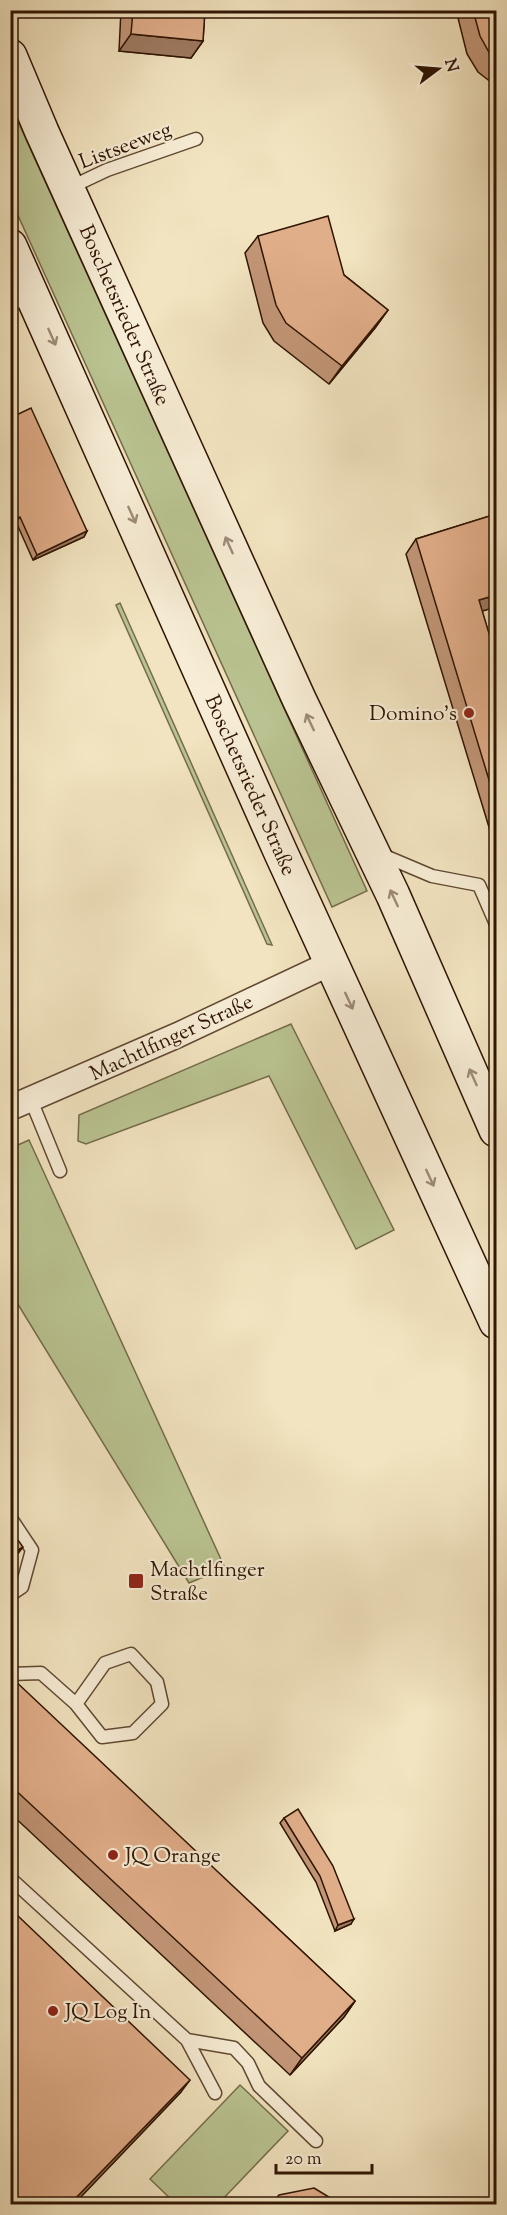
<svg xmlns="http://www.w3.org/2000/svg" width="507" height="2215" viewBox="0 0 507 2215" font-family="'Sorts Mill Goudy',serif">
<style>
.green{fill:#bac492;stroke:#746c4a;stroke-width:1.5}
.lines{fill:none;stroke-linecap:round;stroke-linejoin:round}
.lane-casing{stroke:#604832;stroke-width:15}
.street-casing{stroke:#604832;stroke-width:27}
.secondary-casing{stroke:#2f1403;stroke-width:36}
.lane{stroke:#f7edd6;stroke-width:12}
.street{stroke:#f7edd6;stroke-width:24}
.secondary{stroke:#f7edd6;stroke-width:33}
.wall{fill:#c29677;stroke:#2f1403;stroke-width:1.5}
.shaded-wall{fill:#9e7a61;stroke:#2f1403;stroke-width:1.5}
.building{fill:#e1ae8a;stroke:#2f1403;stroke-width:1.5}
.oneway{stroke:#9d8b77}
.poi-dot{fill:#8f2418;stroke:#f7edd6;stroke-width:2}
.labels{text-anchor:middle;stroke-width:4.5;stroke-linejoin:round;paint-order:stroke}
.street-label{font-size:21px;fill:#2f1403;stroke:#f7edd6}
.poi-label{font-size:21px;fill:#2f1403;stroke:#f7edd6;text-anchor:start}
</style>
<rect width="100%" height="100%" fill="#f2e4c0"/>
<filter id="stains"><feTurbulence type="fractalNoise" baseFrequency=".00333" numOctaves="4"/><feColorMatrix values="0 0 0 0 .2 0 0 0 0 .09 0 0 0 0 .02 0 0 0 .5 -.17"/></filter>
<radialGradient id="worn" r=".72"><stop offset=".6" stop-color="#630" stop-opacity="0"/><stop offset="1" stop-color="#630" stop-opacity=".3"/></radialGradient>
<path class="green" d="M10 104 367 891 332 907 11 200Z
M120 603 272 945 267 944 116 605Z
M291 1024 394 1230 356 1249 269 1076 86 1144 78 1141 79 1115Z
M29 1140 225 1568 189 1583 11 1293V1148Z
M240 2085 288 2131 218 2204H176L150 2179Z"/>
<g class="lines">
<g class="lane-casing">
<path id="lane" d="M69 188 107 170 196 139
M380 854 432 876 479 885 496 924
M31 1100 60 1171
M10 1517 32 1550 22 1587 10 1595
M10 1674 41 1673 76 1704 105 1663 131 1654 157 1682 162 1704 133 1733 102 1737 76 1704
M10 1878 187 2040 215 2093
M187 2040 234 2048 248 2063 259 2086 316 2141"/>
</g>
<g class="street-casing">
<path id="street" d="M10 298 31 290
M10 1108 178 1035 331 963"/>
</g>
<g class="secondary-casing">
<path id="secondary" d="M10 56 42 132 299 699 393 895 496 1130
M10 246 281 853 496 1322"/>
</g>
<use href="#lane" class="lane"/>
<use href="#street" class="street"/>
<use href="#secondary" class="secondary"/>
</g>
<path class="wall" d="M121 10H205L203 41 191 58 119 51Z
M456 10H496V86L478 72 467 54Z
M258 236 344 275 388 310 375 328 329 384 274 341 263 323 245 253Z
M10 418 87 531 84 537 33 560 16 522 10 525Z
M496 514V607L482 611 496 657V847H495L406 554 416 539Z
M10 1678 355 2001 344 2017 290 2075 10 1813Z
M284 1818 351 1924 335 1931 316 1882 280 1823Z
M10 1921 181 2092 73 2205H10Z"/>
<path class="shaded-wall" d="M131 34 203 41 191 58 119 51Z
M388 310 375 328 329 384 342 366Z
M20 517 16 522 10 525V521Z
M87 531 84 537 33 560 37 555Z
M496 595V607L469 615 479 600Z
M23 1547 10 1564V1555Z
M354 1919 351 1924 335 1931 338 1925Z
M355 2001 344 2017 290 2075 302 2058Z
M190 2080 181 2092 73 2205H69Z"/>
<path class="building" d="M133 10H205L203 41 131 34Z
M473 10H496V59L490 54 480 36Z
M328 216 344 275 388 310 342 366 286 323 276 305 258 236Z
M31 408 87 531 37 555 20 517 10 521V418Z
M496 514V595L479 600 496 657V803L416 539Z
M10 1529 23 1547 10 1555Z
M11 1677 355 2001 302 2058 10 1785Z
M298 1809 333 1866 354 1919 338 1925 320 1876 284 1818Z
M17 1915 190 2080 69 2205H21L10 2195V1921Z
M314 2188 342 2205H270L279 2195Z"/>
<defs><path id="oneway-shaft" d="M-6 0H5M1.5-3L5.5 0L1.5 3" fill="none" stroke-width="1.6" stroke-linecap="round" stroke-linejoin="round" transform="scale(1.5)"/></defs>
<g class="oneway">
<use href="#oneway-shaft" transform="translate(52 337) rotate(66)"/>
<use href="#oneway-shaft" transform="translate(132 515) rotate(66)"/>
<use href="#oneway-shaft" transform="translate(229 545) rotate(-114)"/>
<use href="#oneway-shaft" transform="translate(310 722) rotate(-115)"/>
<use href="#oneway-shaft" transform="translate(394 898) rotate(-115)"/>
<use href="#oneway-shaft" transform="translate(349 1001) rotate(65)"/>
<use href="#oneway-shaft" transform="translate(473 1077) rotate(-114)"/>
<use href="#oneway-shaft" transform="translate(430 1178) rotate(65)"/>
</g>
<g class="poi-dot">
<circle cx="469" cy="713" r="6"/>
<rect x="128" y="1573" width="16" height="16" rx="3"/>
<circle cx="113" cy="1855" r="6"/>
<circle cx="53" cy="2011" r="6"/>
</g>
<g class="labels">
<g class="street-label">
<text transform="translate(125 145) rotate(-21)" y="7">Listseeweg</text>
<text transform="translate(125 315) rotate(66)" y="7">Boschetsrieder Straße</text>
<text transform="translate(251 785) rotate(66)" y="7">Boschetsrieder Straße</text>
<text transform="translate(171 1037) rotate(-25)" y="7">Machtlfinger Straße</text>
</g>
<g class="poi-label">
<text x="457" y="720" text-anchor="end">Domino's</text>
<text x="150" y="1576">Machtlfinger<tspan x="150" dy="24">Straße</tspan></text>
<text x="125" y="1862">JQ Orange</text>
<text x="65" y="2018">JQ Log In</text>
</g>
</g>
<rect width="507" height="2215" fill="none" stroke="#f2e4c0" stroke-width="36"/>
<rect x="12" y="12" width="483" height="2191" fill="none" stroke="#2f1403" stroke-width="3"/>
<rect x="18" y="18" width="471" height="2179" fill="none" stroke="#2f1403" stroke-width="1.5"/>
<g transform="translate(438 69) rotate(74)" stroke="#f7edd6" stroke-width="4.5" paint-order="stroke">
<path d="M0-4.5L10 22L0 15L-10 22Z" fill="#2f1403"/>
<text y="-9" font-size="16" font-weight="bold" text-anchor="middle" fill="#2f1403">N</text>
</g>
<path d="M276 2164v9h96v-9" fill="none" stroke="#2f1403" stroke-width="3"/>
<text x="285" y="2164" font-size="18" fill="#2f1403" stroke="#f7edd6" stroke-width="4.5" paint-order="stroke">20 m</text>
<rect width="100%" height="100%" filter="url(#stains)"/>
<rect width="100%" height="100%" fill="url(#worn)"/>
</svg>
